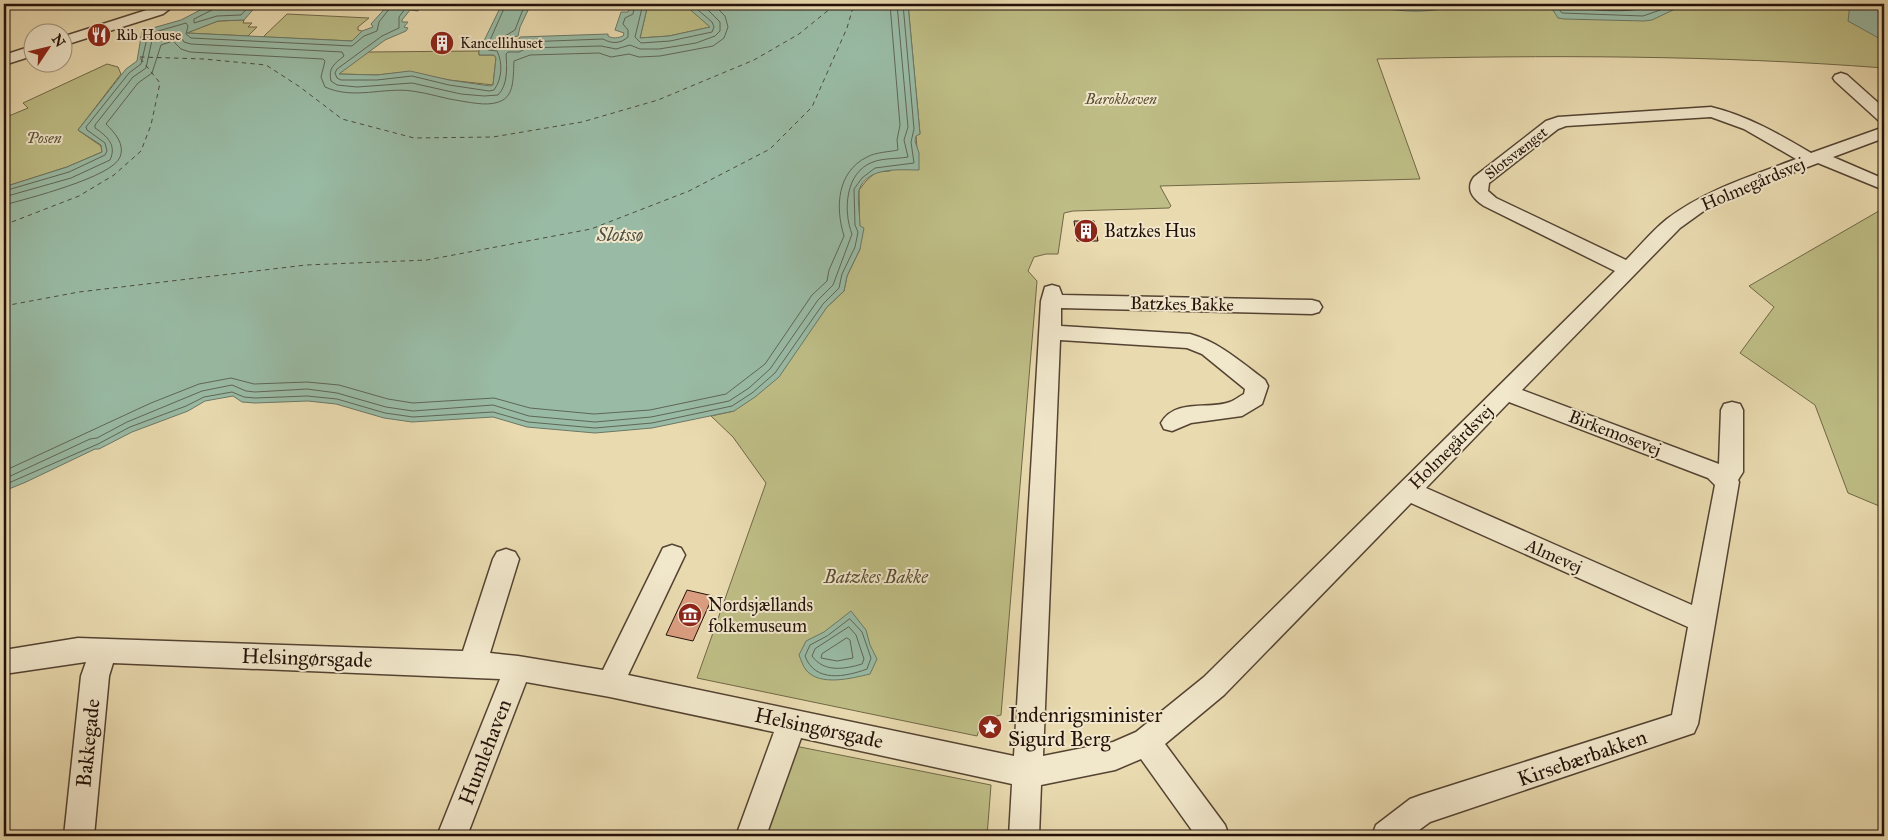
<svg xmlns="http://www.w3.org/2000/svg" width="1888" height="840" viewBox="0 0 1888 840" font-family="'IM FELL Great Primer',serif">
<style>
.green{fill:#bebd85;stroke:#706747}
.water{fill:#99bba5;stroke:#6a7767}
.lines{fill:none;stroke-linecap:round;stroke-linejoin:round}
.shore{stroke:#5e6657;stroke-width:1}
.ferry{stroke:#4c4c40;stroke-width:1;stroke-dasharray:4.5 4;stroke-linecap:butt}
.building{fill:#da9d80;stroke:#231109}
.minor-casing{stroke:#544332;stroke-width:3}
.minor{fill:#f1e7cb;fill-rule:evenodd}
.labels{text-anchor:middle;stroke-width:4;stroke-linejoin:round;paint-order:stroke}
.far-poi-label{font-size:15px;fill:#231109;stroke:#f1e7cb;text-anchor:start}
.far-park-label{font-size:15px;font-style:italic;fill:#594d34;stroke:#f1e7cb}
.far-street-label{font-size:15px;fill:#231109;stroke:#f1e7cb}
.street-label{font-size:18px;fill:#231109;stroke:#f1e7cb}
.poi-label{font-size:18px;fill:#231109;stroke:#f1e7cb;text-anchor:start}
.park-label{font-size:18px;font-style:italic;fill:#594d34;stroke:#f1e7cb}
.water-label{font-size:19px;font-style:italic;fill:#4c4c40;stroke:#f1e7cb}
.near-street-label{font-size:21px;fill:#231109;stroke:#f1e7cb}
.near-poi-label{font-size:21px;fill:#231109;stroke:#f1e7cb;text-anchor:start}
</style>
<rect width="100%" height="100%" fill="#e9daaf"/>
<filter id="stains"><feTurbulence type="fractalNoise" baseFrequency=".004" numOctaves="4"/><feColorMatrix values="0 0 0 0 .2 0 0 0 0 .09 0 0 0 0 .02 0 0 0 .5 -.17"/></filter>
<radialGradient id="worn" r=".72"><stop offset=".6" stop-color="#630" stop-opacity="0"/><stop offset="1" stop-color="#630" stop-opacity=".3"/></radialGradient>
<path class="green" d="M648 4H687L685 5 711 27 669 36 640 38Z
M908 4H1884V68C1715 55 1546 55 1377 59L1420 179 1160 186 1171 206 1169 208 1073 211 1064 213 1058 254H1046L1034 257 1028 271 1037 281 1001 715C985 719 982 720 977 736L697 678 766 483 733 437 711 416 734 411 827 307 844 291 847 276 860 249 859 190 866 181 876 172 890 171 917 149 916 135 920 134Z
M287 14 369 18 358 27V30L362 31 352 41 263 37Z
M244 20 243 23H252L248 27H257L248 36 186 33 218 21Z
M479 51V55H494L496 58 493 85 449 80 407 72 377 75 338 74 367 52Z
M107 64 118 67 121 74 78 130 101 146 102 152 67 167 4 187V118L28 108 23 103Z
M1884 208V508L1848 493 1815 405 1740 353 1774 307 1749 286Z
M795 746 991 785 987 836H762Z"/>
<path class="water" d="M212 4H258L244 20 218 21 187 33 352 41 362 31 373 27 371 24 389 4H422L418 11 410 10 402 20V22H408L404 27 408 28 406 31 385 40 339 74 377 75 410 71 449 80 490 86 493 85 496 58 494 55H479V51L502 4H531L520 27 518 36 510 38 509 40 511 41 519 39 520 37 608 34V36C613 39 618 38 623 36L624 33 615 30 621 12H628L630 7H622L623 4H648L640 38 669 36 710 27 685 5 687 4H911H908L920 134 916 136 915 141 919 153V170C901 170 867 166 859 190 857 197 860 217 860 226L864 228 860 249 847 276 844 291 827 307 779 377 755 397 734 411 652 428 595 433 527 427 493 417 412 422 384 418 336 404 308 401 255 403 242 402 233 396 205 401 188 411 132 432 99 449H95L26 482 4 491V187L67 167 102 152 101 145 78 130 126 69 137 61 142 31 181 20Z
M1364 4H1459C1429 15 1395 12 1364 4Z
M1549 4H1671L1675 9 1652 20 1644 21 1564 19 1558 18Z
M1850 4H1884V41L1848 21Z
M851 611 866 630 870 645 877 659 870 674C852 678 820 687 806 670 803 666 801 660 799 655L806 641 824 632Z"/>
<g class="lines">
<path class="shore" d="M214 4 212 10 194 19V23L217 16 241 15 251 4
M416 4 407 6 399 17V28L382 36 337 69 335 73 337 78 341 80H377L412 76 449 85 489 91 494 90C502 79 503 63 497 51L488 50 487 47 506 4
M525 4 515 30 505 36 504 41 509 46H517L525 42 603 39C612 44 620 44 628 37V30L623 24 625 18 633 14 634 8 632 4
M643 4 635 37 641 43 670 41 712 32 714 27 712 22 691 4
M1391 4 1419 6 1441 4
M1555 4 1562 13 1643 16 1666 8 1667 4
M1562 4 1566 7C1598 10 1629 15 1660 4
M4 191 69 172 105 155 107 151 105 143 87 130 86 127 129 73 141 64 148 34 186 23 188 26 186 34 191 38 352 46 364 36 377 31 379 22 393 4
M4 197 71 178 110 160C117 145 107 136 95 128V125L133 77 146 68 152 40 178 32 184 42 191 44 342 52 344 56C334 64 328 68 331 81L337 85 357 87 412 83 461 94 484 96 498 95C508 85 507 67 506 54L508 52H519L527 48 601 46 616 49 630 45 640 49H659L696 43 715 36 720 31V22L702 4
M4 205C26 199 113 177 120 157 125 144 115 133 106 124L138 83 152 73 161 45 173 41 181 49 190 52 323 59 325 61 321 77 325 87C354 100 383 87 412 91 429 93 445 99 461 101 474 103 491 107 503 100 515 93 513 73 514 61L530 55 599 53 611 57 629 54 639 57 660 56 713 46 724 38 728 27 725 16 713 4
M4 471 151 403 199 384 231 378 254 384 307 382 339 385 388 399 413 403 494 398 530 408 594 414 650 410 726 394 765 364 812 295 827 281 829 270 844 236C835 207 837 172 867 157 876 152 889 152 898 150L897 140 900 125 890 4
M4 479 90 439 97 438 127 422 202 391 232 385 246 391 255 392 307 389 337 393 386 407 413 411 493 405 529 416 595 422 651 417 729 401 749 388 770 369 818 300 833 285 852 234C843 211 845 172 873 162 883 158 897 159 908 157L904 140 908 127 897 4
M4 485 98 444 130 427 186 406 204 397 232 392 244 397 255 398 307 396 337 399 385 413 413 417 493 412 528 422 595 428 652 423 732 406 752 393 775 373 823 304 839 288 842 274 855 247 858 232 855 225 854 189 862 178 875 168 914 163 911 142 914 129 903 4
M850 619 862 632 871 658 867 669C845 677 815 683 805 656L810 645 827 636Z
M849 627 856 635 864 659 862 664C845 669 824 673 812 656L815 649Z
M847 638 850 640 853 658 837 661 821 658 822 654Z"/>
<path class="ferry" d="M140 57 204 59 266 65 300 87 342 119 414 138 493 137 582 122 658 100 754 60 799 34 836 4
M4 225 79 196 114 175 141 151 151 125 160 83 140 58
M4 306 79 292 306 265 427 260 591 229 689 191 770 149 812 107 847 28 854 4"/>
</g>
<path class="building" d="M1074 221H1094L1098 241H1077Z
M687 590 713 596 693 641 666 635Z"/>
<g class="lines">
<g class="minor-casing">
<path id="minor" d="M159 4H176L163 14 62 46V37L153 8Z
M32 46V56L4 65V55Z
M1841 73 1847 75 1884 108V121L1878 120 1835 81 1833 78 1835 75Z
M1711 107C1748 116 1779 134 1811 153L1884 127V138L1833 157 1884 179V190L1818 163 1729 197 1705 210 1680 228 1522 390 1719 464 1721 410 1724 404 1732 402 1740 404 1743 410V472L1738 480 1739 482 1698 724 1694 733 1430 822 1411 836H1372L1376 825 1410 799 1421 795 1672 715 1688 627 1411 503 1224 695 1165 744 1225 825 1229 836H1196L1141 759 1115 770 1041 785 1039 836H1009L1012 784 801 738 766 836H736L774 732 610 697 526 682 467 836H437L500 679 113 663 109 676 94 836H64L81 676 86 662 4 674V650L78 638 463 651 493 559 497 552 506 549 515 552 519 559 490 653 518 656 603 670 663 548 672 545 681 548 685 555 628 675 1014 756 1041 301 1045 287 1052 285 1059 287 1062 295 1312 300 1319 302 1322 307 1319 312 1312 314 1061 308V326L1190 334C1219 342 1241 362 1265 380L1268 386 1262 404 1242 416 1191 423 1172 431 1164 429 1161 423C1175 398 1209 410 1230 402 1235 400 1240 396 1244 394L1245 389 1202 354 1187 348 1060 340 1043 756 1113 742 1136 732 1204 677 1615 271 1484 206C1473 199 1465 189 1474 177L1546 121 1558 117ZM1711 117 1744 129 1796 159C1752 176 1705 190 1667 219 1652 231 1639 247 1626 260L1496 198 1488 191 1489 183 1558 129 1566 126ZM1509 402 1708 478 1715 485 1692 605 1426 488Z"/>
</g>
<use href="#minor" class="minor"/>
</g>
<defs>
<g id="restaurant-disc" transform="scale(1.25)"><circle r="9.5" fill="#8f2418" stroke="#f1e7cb"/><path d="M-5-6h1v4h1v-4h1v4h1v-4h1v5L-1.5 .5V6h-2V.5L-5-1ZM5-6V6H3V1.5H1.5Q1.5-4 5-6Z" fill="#fff"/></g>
<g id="building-disc" transform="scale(1.25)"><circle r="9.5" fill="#8f2418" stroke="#f1e7cb"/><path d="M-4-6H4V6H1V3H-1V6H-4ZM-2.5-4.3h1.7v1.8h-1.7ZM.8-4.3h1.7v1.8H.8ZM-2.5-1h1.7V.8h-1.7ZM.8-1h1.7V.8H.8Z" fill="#fff"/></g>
<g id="museum-disc" transform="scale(1.25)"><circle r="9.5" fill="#8f2418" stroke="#f1e7cb"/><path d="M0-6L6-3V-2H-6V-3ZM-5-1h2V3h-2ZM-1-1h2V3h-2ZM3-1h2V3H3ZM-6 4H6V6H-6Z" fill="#fff"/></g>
<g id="sight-disc" transform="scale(1.25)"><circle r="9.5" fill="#8f2418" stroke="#f1e7cb"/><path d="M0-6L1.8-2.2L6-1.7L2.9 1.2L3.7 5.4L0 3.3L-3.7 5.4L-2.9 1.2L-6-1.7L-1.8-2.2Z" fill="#fff"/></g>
</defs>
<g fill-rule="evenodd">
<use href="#restaurant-disc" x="99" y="35"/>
<use href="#building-disc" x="442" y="43"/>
<use href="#building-disc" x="1086" y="231"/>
<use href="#museum-disc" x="690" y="615"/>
<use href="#sight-disc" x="990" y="727"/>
</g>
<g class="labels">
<g class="far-poi-label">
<text x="116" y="40">Rib House</text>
<text x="460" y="48">Kancellihuset</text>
</g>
<g class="far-park-label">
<text x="1121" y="104">Barokhaven</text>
<text x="44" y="143">Posen</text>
</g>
<g class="far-street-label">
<text transform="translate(1516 153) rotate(-38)" y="5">Slotsvænget</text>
</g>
<g class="street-label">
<text transform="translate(1753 184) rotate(-23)" y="6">Holmegårdsvej</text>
<text transform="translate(1182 304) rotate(1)" y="6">Batzkes Bakke</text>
<text transform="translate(1615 433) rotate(21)" y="6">Birkemosevej</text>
<text transform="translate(1451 447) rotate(-45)" y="6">Holmegårdsvej</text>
<text transform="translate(1554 556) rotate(24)" y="6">Almevej</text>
</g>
<g class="poi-label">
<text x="1104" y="237">Batzkes Hus</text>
<text x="708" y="611">Nordsjællands<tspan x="708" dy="21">folkemuseum</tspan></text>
</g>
<g class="park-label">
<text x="876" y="583">Batzkes Bakke</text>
</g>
<g class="water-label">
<text x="620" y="241">Slotssø</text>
</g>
<g class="near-street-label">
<text transform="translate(307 658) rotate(2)" y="7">Helsingørsgade</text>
<text transform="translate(819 728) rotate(12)" y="7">Helsingørsgade</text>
<text transform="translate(88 743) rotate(-84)" y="7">Bakkegade</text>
<text transform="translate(485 752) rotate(-69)" y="7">Humlehaven</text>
<text transform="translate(1582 758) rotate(-19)" y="7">Kirsebærbakken</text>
</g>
<g class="near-poi-label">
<text x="1008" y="722">Indenrigsminister<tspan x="1008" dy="24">Sigurd Berg</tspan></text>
</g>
</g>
<rect width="1888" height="840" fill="none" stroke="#e9daaf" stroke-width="20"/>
<rect x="5" y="5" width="1878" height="830" fill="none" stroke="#231109" stroke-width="2.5"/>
<rect x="10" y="10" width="1868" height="820" fill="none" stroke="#231109"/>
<g transform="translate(48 48) rotate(55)"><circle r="24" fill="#f1e7cb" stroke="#9f917d"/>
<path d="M0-4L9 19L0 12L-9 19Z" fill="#8f2418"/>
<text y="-8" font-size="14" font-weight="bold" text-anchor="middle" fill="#231109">N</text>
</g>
<rect width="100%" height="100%" filter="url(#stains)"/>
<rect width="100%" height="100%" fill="url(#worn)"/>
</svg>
